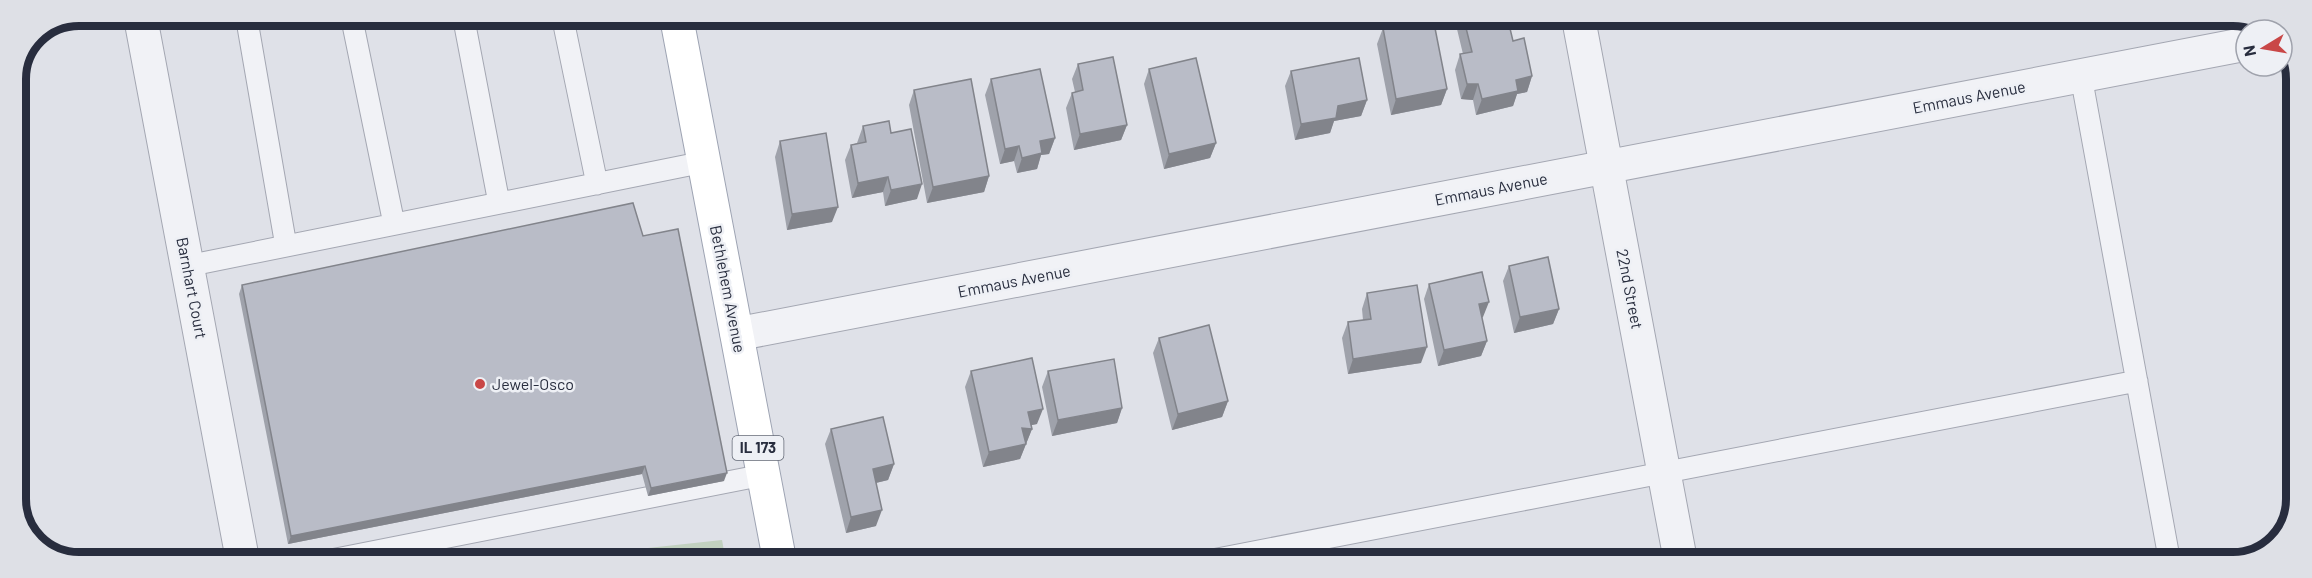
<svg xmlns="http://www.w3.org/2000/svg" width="2312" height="578" viewBox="0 0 2312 578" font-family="Barlow,sans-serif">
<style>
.green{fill:#c2d1c0}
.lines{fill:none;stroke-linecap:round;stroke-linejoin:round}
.lane-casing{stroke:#a4a7b2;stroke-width:23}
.street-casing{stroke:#a4a7b2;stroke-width:35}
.primary-casing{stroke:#9ea4b3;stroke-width:35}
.lane{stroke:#f1f2f6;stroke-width:21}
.street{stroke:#f1f2f6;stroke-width:33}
.primary{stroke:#fff;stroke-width:33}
.wall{fill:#9fa2ab}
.shaded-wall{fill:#82848b}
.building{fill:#b9bcc7;stroke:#82848b;stroke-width:1.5}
.poi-dot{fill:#c94747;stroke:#eef0f5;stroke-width:2}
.labels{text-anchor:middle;stroke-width:5;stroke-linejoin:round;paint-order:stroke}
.shield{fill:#eef0f5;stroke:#636875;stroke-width:1.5}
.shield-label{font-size:15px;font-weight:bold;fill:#282d3e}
.street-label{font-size:16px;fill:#282d3e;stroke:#eef0f5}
.poi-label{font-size:16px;fill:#282d3e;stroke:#eef0f5;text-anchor:start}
.rim{fill:none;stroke:#282d3e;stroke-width:8}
</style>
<rect width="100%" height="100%" fill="#dfe1e8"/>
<path class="green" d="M722 540 726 562H518Z"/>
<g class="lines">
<g class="lane-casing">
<path id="lane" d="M246 15 286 246
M351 15 394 224
M463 15 499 203
M562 15 597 184
M2081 76 2170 563
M187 266 704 162
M321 562 763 475
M1202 562 2137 381"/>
</g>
<g class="street-casing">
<path id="street" d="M140 15 243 562
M1578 16 1681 563
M737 334 2246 44"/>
</g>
<g class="primary-casing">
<path id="primary" d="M676 15 780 562"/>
</g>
<use href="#lane" class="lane"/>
<use href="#street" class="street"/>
<use href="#primary" class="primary"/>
</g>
<path class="wall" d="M1460 16H1463L1513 41 1532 76 1527 92 1517 94 1513 106 1476 115 1473 100 1461 99 1455 70 1460 54H1463L1456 25Z
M1383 28 1447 89 1441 105 1391 115 1377 44Z
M1078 64 1127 125 1121 140 1074 150 1066 108 1072 93 1075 92 1072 79Z
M1149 69 1216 143 1210 158 1164 169 1144 84Z
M1291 71 1367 100 1361 116 1334 121 1330 133 1295 140 1285 86Z
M991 79 1055 138 1049 154 1041 155 1037 169 1017 173 1014 161 1000 164 985 95Z
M914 90 989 176 984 192 927 203 909 105Z
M863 126 891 133 917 199 885 206 883 192 852 198 845 160 851 145 857 143Z
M780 141 832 222 787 230 775 157Z
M643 236 724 481 648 496 642 474 288 544 239 294 242 285Z
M1509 266 1559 309 1553 324 1514 333 1503 281Z
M1429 284 1483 317 1482 318 1487 341 1481 356 1438 366 1424 299Z
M1367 293 1421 363 1348 374 1342 338 1348 322 1363 320 1362 309Z
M1159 338 1228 401 1222 417 1172 430 1153 353Z
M971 371 1037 424 1031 425 1032 429 1020 459 983 467 965 387Z
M1048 371 1122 408 1117 423 1052 436 1042 387Z
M831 429 894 464 888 480 876 483V526L846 533 825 444Z"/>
<path class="shaded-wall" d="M1532 76 1527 92 1517 94 1513 106 1476 115 1482 99 1516 80Z
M1467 84H1478L1473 100 1461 99Z
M1447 89 1441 105 1391 115 1396 99Z
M1367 100 1361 116 1334 121 1330 133 1295 140 1301 124 1338 106Z
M1127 125 1121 140 1074 150 1080 134Z
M1055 138 1049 154 1041 155 1037 169 1017 173 1022 158 1040 141Z
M1216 143 1210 158 1164 169 1169 154Z
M1019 146 1014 161 1000 164 1005 149Z
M989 176 984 192 927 203 933 187Z
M888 177 883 192 852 198 858 183Z
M922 184 917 199 885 206 891 190Z
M838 207 832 222 787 230 792 214Z
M1489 302 1483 317 1473 320 1479 304Z
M1559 309 1553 324 1514 333 1520 317Z
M1487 341 1481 356 1438 366 1444 350Z
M1427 347 1421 363 1348 374 1353 359Z
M1228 401 1222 417 1172 430 1178 414Z
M1122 408 1117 423 1052 436 1058 420Z
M1043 409 1037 424 1022 427 1028 412Z
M1022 428 1032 429 1020 459 983 467 989 452Z
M894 464 888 480 867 485 873 469Z
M645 466 642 474 288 544 291 536Z
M727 473 724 481 648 496 651 488Z
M882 510 876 526 846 533 851 517Z"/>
<path class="building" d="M1463 16H1507L1513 41 1524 38 1532 76 1516 80 1518 91 1482 99 1478 84H1467L1460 54 1472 52Z
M1433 18 1447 89 1396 99 1383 28Z
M1113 57 1127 125 1080 134 1072 93 1083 90 1078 64Z
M1196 58 1216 143 1169 154 1149 69Z
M1359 58 1367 100 1338 106 1336 118 1301 124 1291 71Z
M1040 69 1055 138 1040 141 1042 153 1022 158 1019 146 1005 149 991 79Z
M971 79 989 176 933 187 914 90Z
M889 121 891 133 911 129 922 184 891 190 888 177 858 183 851 145 866 142 863 126Z
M826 133 838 207 792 214 780 141Z
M633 203 643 236 678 229 727 473 651 488 645 466 291 536 242 285Z
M1548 257 1559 309 1520 317 1509 266Z
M1482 272 1489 302 1479 304 1487 341 1444 350 1429 284Z
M1417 285 1427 347 1353 359 1348 322 1371 319 1367 293Z
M1209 325 1228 401 1178 414 1159 338Z
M1032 358 1043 409 1028 412 1032 429 1022 428 1026 444 989 452 971 371Z
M1114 359 1122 408 1058 420 1048 371Z
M883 417 894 464 873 469 882 510 851 517 831 429Z"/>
<circle class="poi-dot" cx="480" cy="384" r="6"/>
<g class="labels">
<rect class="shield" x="732.5" y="436" width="51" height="24" rx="4.5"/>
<g class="shield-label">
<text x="758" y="453">IL 173</text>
</g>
<g class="street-label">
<text transform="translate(1969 97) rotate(-11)" y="6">Emmaus Avenue</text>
<text transform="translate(1491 189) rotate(-11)" y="6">Emmaus Avenue</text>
<text transform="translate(1014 281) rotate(-11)" y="6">Emmaus Avenue</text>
<text transform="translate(192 288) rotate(79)" y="6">Barnhart Court</text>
<text transform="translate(728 289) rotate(79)" y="6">Bethlehem Avenue</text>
<text transform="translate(1630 289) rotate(79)" y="6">22nd Street</text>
</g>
<g class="poi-label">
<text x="492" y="390">Jewel-Osco</text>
</g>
</g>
<path d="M0 0H2312V578H0ZM79 26H2233A53 53 0 0 1 2286 79V499A53 53 0 0 1 2233 552H79A53 53 0 0 1 26 499V79A53 53 0 0 1 79 26Z" fill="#dee0e6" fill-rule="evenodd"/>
<path class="rim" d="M79 26H2233A53 53 0 0 1 2286 79V499A53 53 0 0 1 2233 552H79A53 53 0 0 1 26 499V79A53 53 0 0 1 79 26Z"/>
<g transform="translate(2264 48) rotate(259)"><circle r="28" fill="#eef0f5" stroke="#9fa2ac" stroke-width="1.5"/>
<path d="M0-4.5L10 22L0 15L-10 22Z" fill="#c94747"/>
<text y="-9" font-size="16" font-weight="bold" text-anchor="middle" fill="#282d3e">N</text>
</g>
</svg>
